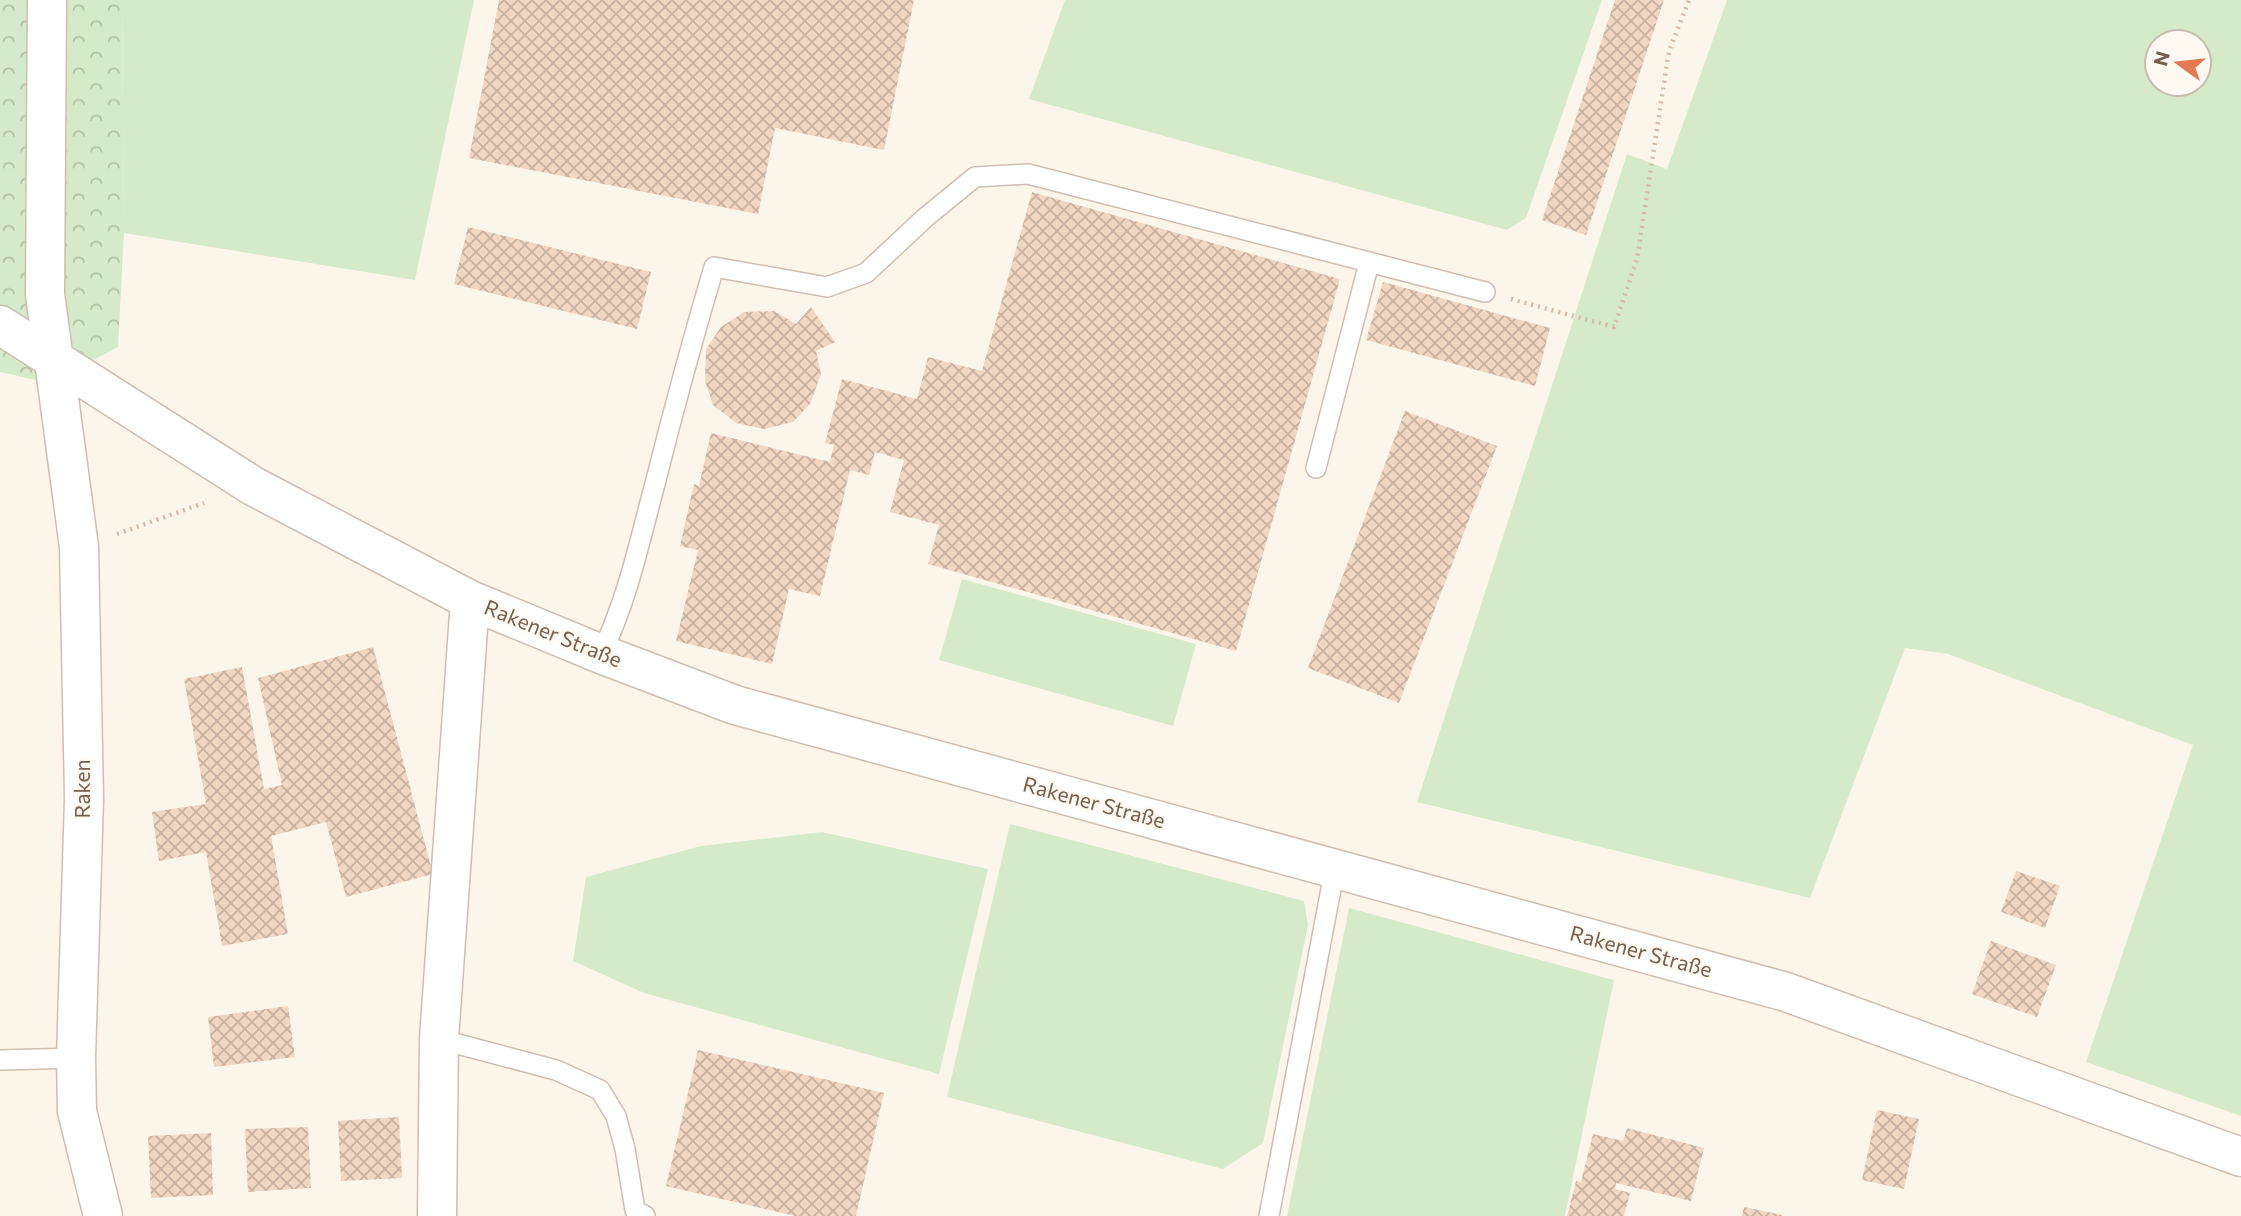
<svg xmlns="http://www.w3.org/2000/svg" width="2241" height="1216" viewBox="0 0 2241 1216" font-family="Commissioner,sans-serif">
<style>
.grass{fill:#d5eac8;fill-rule:evenodd}
.forest{fill:url(#forest-crowns)}
.building{fill:url(#building-cross-hatch)}
.lines{fill:none;stroke-linecap:round;stroke-linejoin:round}
.lane-casing{stroke:#cfbeaf;stroke-width:22}
.street-casing{stroke:#cfbeaf;stroke-width:41}
.path{stroke:#d7baa5;stroke-width:4.5;stroke-dasharray:2 5;stroke-linecap:butt}
.lane{stroke:#fff;stroke-width:19}
.street{stroke:#fff;stroke-width:38}
.labels{text-anchor:middle;stroke-width:5;stroke-linejoin:round;paint-order:stroke}
.street-label{font-size:21px;fill:#775e4d;stroke:#fffaf1}
</style>
<defs>
<pattern id="forest-crowns" width="20" height="18" patternUnits="userSpaceOnUse" patternTransform="scale(1.75)"><rect width="20" height="18" fill="#d5eac8"/><path d="M2 6a3 3 0 1 1 6 0M12 15a3 3 0 1 1 6 0" fill="none" stroke="#b2c1a5"/></pattern>
<pattern id="building-cross-hatch" width="8" height="8" patternUnits="userSpaceOnUse" patternTransform="scale(1.75)"><rect width="8" height="8" fill="#f1d6c2"/><path d="M0 0l8 8M0 8l8-8" fill="none" stroke="#c8b1a0"/></pattern>
</defs>
<rect width="100%" height="100%" fill="#fcf6ea"/>
<path class="grass" d="M122 0H474L415 280 124 233Z
M1065 0H1602L1526 218 1507 230 1029 99Z
M1727 0H2241V1116L2086 1062 2193 745 1948 654 1905 648 1810 898 1417 802 1627 154 1667 169ZM2157 42H2199V84H2157Z
M962 579 1196 644 1173 726 939 660Z
M1010 824 1304 901 1308 925 1263 1143 1223 1169 947 1097Z
M822 832 988 869 939 1074 644 993 573 961 586 877 701 846Z
M1349 908 1614 980 1565 1216H1287Z"/>
<path class="forest" d="M0 0H122L124 233 118 347 49 383 0 372Z"/>
<path class="building" d="M499 0H914L884 150 775 128 758 214 469 158Z
M1615 0H1664L1586 235 1542 220Z
M1032 192 1340 279 1236 651 928 564 939 525 890 512 904 460 875 452 869 475 850 470 820 596 789 589 772 664 676 641 698 550 680 546 694 484 699 486 711 433 830 462 834 445 825 443 842 379 917 399 928 357 982 371Z
M468 227 651 272 637 329 454 284Z
M1383 282 1550 328 1535 386 1366 340Z
M811 307 835 342 816 351 821 374 810 404 793 422 764 429 736 423 713 405 705 381 706 349 721 327 744 312 774 311 796 324Z
M1405 411 1497 446 1399 703 1308 668Z
M373 647 433 874 346 897 326 822 271 836 288 934 222 946 206 852 159 861 152 812 206 804 184 679 242 667 264 789 282 785 258 678Z
M2016 871 2060 886 2045 928 2001 912Z
M1991 941 2056 965 2037 1017 1972 994Z
M288 1006 295 1057 214 1067 208 1017Z
M698 1050 884 1093 856 1216H795L666 1186Z
M1877 1110 1919 1119 1904 1189 1862 1180Z
M399 1117 402 1178 341 1181 338 1121Z
M308 1127 311 1188 248 1192 245 1129Z
M1627 1128 1704 1148 1691 1201 1616 1183 1615 1189 1630 1193 1624 1216H1567L1576 1181 1581 1182 1593 1134 1623 1141Z
M211 1133 213 1195 151 1198 148 1136Z
M1744 1207 1782 1215V1216H1742Z"/>
<g class="lines">
<g class="lane-casing">
<path id="lane" d="M1316 468 1369 263
M601 654C628 599 640 539 656 480 674 408 693 338 714 267L827 287 866 273 926 217 975 177 1028 174 1485 292
M439 1039 556 1070 600 1090 616 1116 625 1149 635 1210 645 1216
M0 1060 76 1058
M1269 1216 1335 868"/>
</g>
<g class="street-casing">
<path id="street" d="M47 0 45 294 79 547 84 799 76 1058 77 1111 103 1216
M0 325 253 486 470 600 601 654 735 705 1786 992 2241 1157
M437 1216 439 1039 470 600"/>
</g>
<path class="path" d="M1511 299 1614 327 1637 259 1669 51 1689 0
M117 534 204 503"/>
<use href="#lane" class="lane"/>
<use href="#street" class="street"/>
</g>
<g class="labels">
<g class="street-label">
<text transform="translate(553 634) rotate(22)" y="7">Rakener Straße</text>
<text transform="translate(83 789) rotate(-90)" y="7">Raken</text>
<text transform="translate(1094 803) rotate(15)" y="7">Rakener Straße</text>
<text transform="translate(1641 952) rotate(15)" y="7">Rakener Straße</text>
</g>
</g>
<g transform="translate(2178 63) rotate(285)"><circle r="33" fill="#fffaf1" stroke="#c9bcaf" stroke-width="2"/>
<path d="M0-5L12 26L0 18L-12 26Z" fill="#e37853"/>
<text y="-10" font-size="19" font-weight="bold" text-anchor="middle" fill="#775e4d">N</text>
</g>
</svg>
